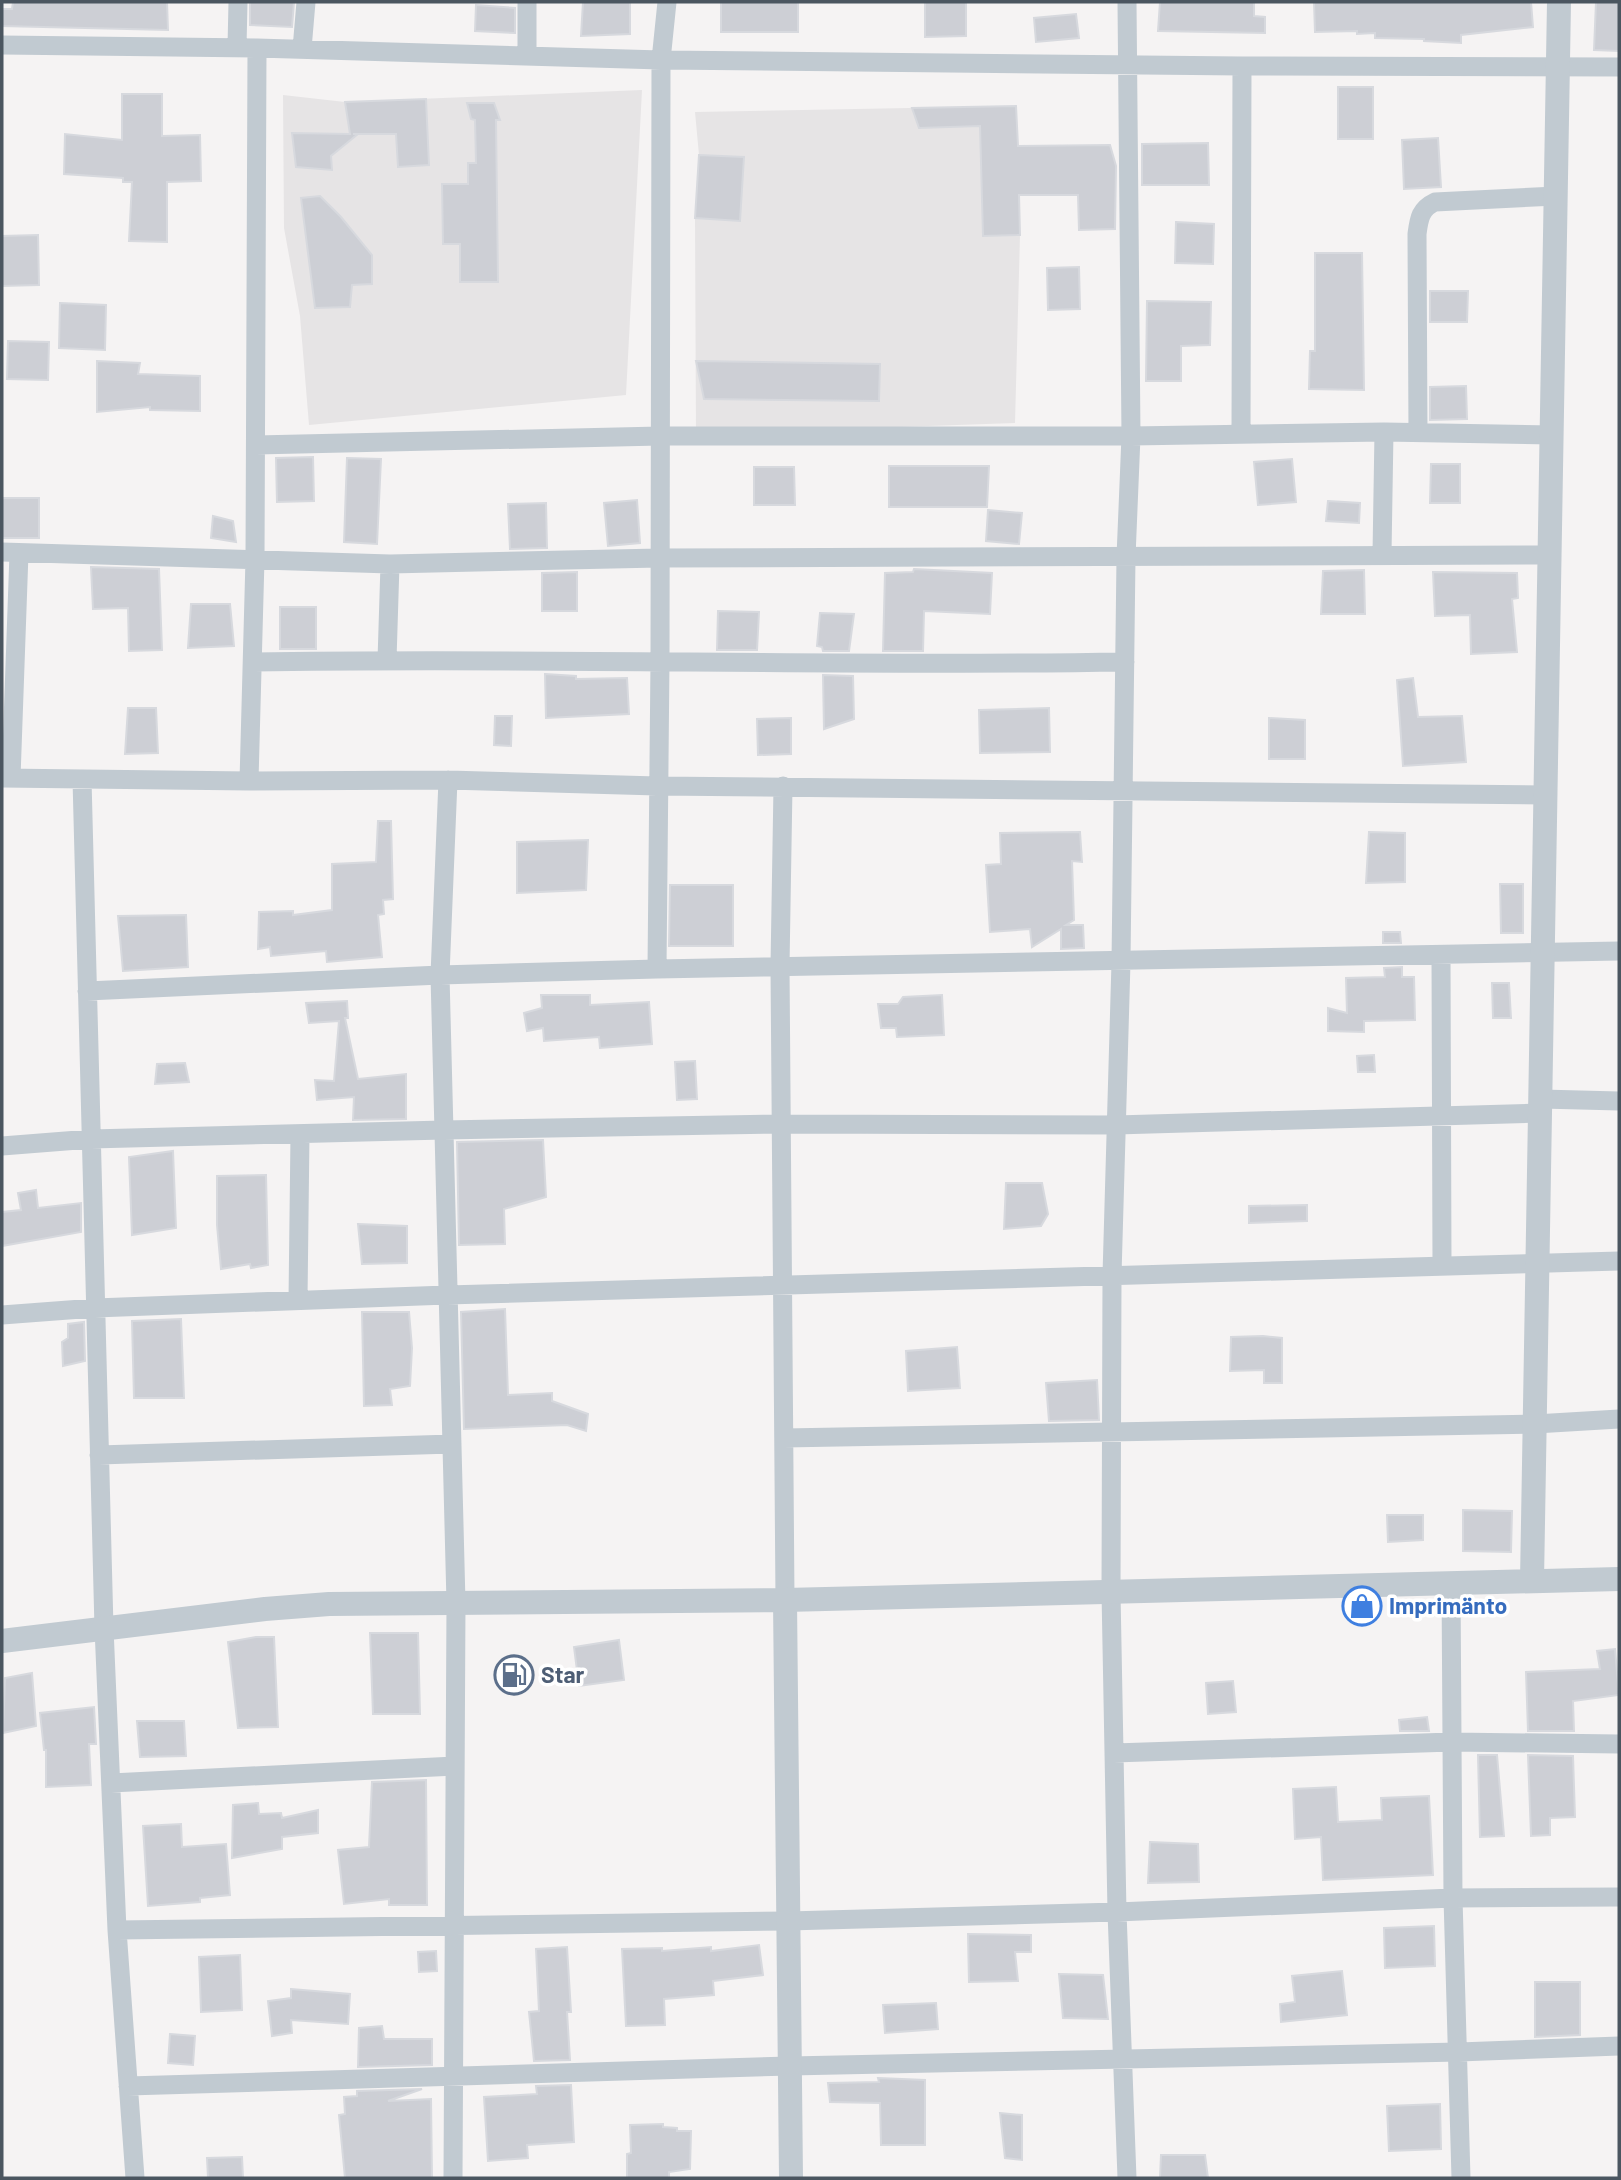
<svg xmlns="http://www.w3.org/2000/svg" width="1621" height="2180" viewBox="0 0 1621 2180" font-family="Barlow,sans-serif">
<style>
.education{fill:#e6e4e5}
.building{fill:#cdcfd5;stroke:#d7d9de;stroke-width:2}
.lines{fill:none;stroke-linecap:round;stroke-linejoin:round}
.minor{stroke:#c1cad1;stroke-width:19}
.tertiary{stroke:#c1cad1;stroke-width:24}
.labels{text-anchor:middle;stroke-width:7;stroke-linejoin:round;paint-order:stroke}
.shop-label{font-size:23px;font-weight:bold;fill:#366cbe;stroke:#fff;text-anchor:start}
.service-label{font-size:23px;font-weight:bold;fill:#4e5e75;stroke:#fff;text-anchor:start}
</style>
<rect width="100%" height="100%" fill="#f5f3f3"/>
<path class="education" d="M642 90 626 395 309 425 300 316 284 228 283 95 345 102Z
M1016 106 1020 235 1015 423 696 434 695 218 699 155 695 112Z"/>
<path class="building" d="M13 2H167L168 30 2 26V9H12Z
M250 2H294L292 27 250 25Z
M583 2H630V34L581 36Z
M721 2H798V32H721Z
M925 2H966V36L925 37Z
M1160 2H1254V16L1265 17V33L1158 31Z
M1314 2H1531L1533 27 1461 35V43L1424 41V39L1375 38V33L1357 34V31L1315 32Z
M1596 2H1619V51L1594 50Z
M476 5 515 8V33L475 31Z
M1076 14 1079 38 1036 42 1034 18Z
M1338 87H1373V139H1338Z
M122 94H162V136L200 135 201 181 167 182V242L129 241 132 182H123V178L64 174 65 134 122 140Z
M426 99 429 165 398 167 396 134H353H358L331 156 332 170 296 167 292 133 350 134 345 102Z
M467 103H494L500 120H496L498 282H460V244H443L442 184H468V163H476L475 120 471 119Z
M1016 106 1018 146 1110 145 1116 166 1115 229 1079 230 1078 195H1019L1020 235 983 236 980 126 919 128 912 108Z
M1438 138 1441 187 1404 189 1402 140Z
M1208 143 1209 185H1142V144Z
M699 155 744 157 740 221 695 218Z
M320 196 341 217 372 255V284L352 285 350 307 315 308 301 198Z
M1176 222 1214 224 1213 264 1175 263Z
M38 235 39 285 2 286V236Z
M1315 253H1362L1364 390 1309 389 1310 351H1315Z
M1079 267 1080 309 1048 310 1047 268Z
M1430 291H1468L1467 322H1430Z
M1147 301 1211 302 1210 345 1181 346V381H1146Z
M60 303 106 305 105 350 59 348Z
M8 341 49 342 48 380 7 379Z
M97 361 140 363 138 374 200 376V411L150 410V407L97 412Z
M696 361 880 364 879 401 704 399Z
M1466 386 1467 419 1430 420V387Z
M313 457 314 501 277 502 276 458Z
M347 458 381 459 377 544 344 542Z
M1292 459 1296 502 1258 505 1254 462Z
M1431 464H1460V503H1430Z
M889 466H989L987 507H889Z
M754 467H794L795 505H754Z
M2 498H39V538H2Z
M637 500 640 543 608 546 604 503Z
M1328 501 1360 503 1359 523 1326 521Z
M546 503 547 548 510 549 508 504Z
M988 510 1022 513 1019 544 986 541Z
M213 516 233 521 236 542 211 538Z
M91 567 159 569 162 650 129 651 128 608 93 609Z
M914 569 992 573 990 614 924 611 923 651H883L885 573 913 572Z
M1364 570 1365 614H1321L1323 571Z
M577 572V611H542V573Z
M1433 572 1517 573 1518 598 1512 599 1517 652 1471 654 1470 615 1435 616Z
M191 604H230L234 646 188 648Z
M280 607H316V649H280Z
M718 611 759 612 757 650H717Z
M820 613 854 614 849 651H823L822 647 817 646Z
M545 674 576 676V679L627 678 629 714 546 718Z
M823 675 853 676 854 719 824 729Z
M1413 678 1418 717 1462 716 1466 762 1403 766 1397 680Z
M128 708H156L158 753 125 754Z
M1049 708 1050 752 980 753 979 710Z
M495 716H512L511 746 494 745Z
M791 718V754L758 755 757 719Z
M1269 718 1305 720V759H1269Z
M378 821H391L393 899 383 900 384 914 378 915 382 957 327 962 326 951 271 956 270 947 258 949 259 912 293 911V915L332 910V864L376 862Z
M1080 832 1082 862 1072 861 1074 920 1066 925H1083L1084 948 1061 949V929L1032 947 1030 929 990 932 986 865 1001 864 1000 833Z
M1369 832 1405 833V882L1366 883Z
M588 840 586 890 517 893V842Z
M1500 884H1523V933H1501Z
M670 885H733V946H669Z
M186 915 188 967 123 971 118 916Z
M1383 932H1400L1401 943H1383Z
M1402 967V977H1414L1415 1020 1364 1021V1032L1328 1031V1008L1347 1013 1346 978 1385 977 1384 968Z
M1492 983H1509L1511 1018H1493Z
M541 995H590V1005L649 1002 652 1044 600 1048 599 1037 544 1041 543 1028 527 1031 524 1013 542 1008Z
M942 995 944 1035 897 1037 896 1028H881L878 1004H898L903 997Z
M347 1001 348 1018H345L358 1079 406 1074V1119L353 1120 354 1097 317 1100 315 1080 334 1081 339 1021 309 1023 306 1003Z
M1374 1055 1375 1072H1358L1357 1056Z
M695 1061 697 1099 677 1100 675 1062Z
M185 1063 189 1082 155 1084 157 1064Z
M543 1140 546 1197 504 1209 505 1244 459 1245 457 1142Z
M173 1151 176 1228 132 1235 129 1157Z
M266 1175 268 1265 251 1268 250 1264 221 1269 217 1225V1176Z
M1006 1183H1042L1048 1214 1041 1226 1004 1229Z
M36 1190 38 1208 81 1203V1232L2 1246V1212L21 1210 18 1193Z
M1307 1205V1221L1249 1223V1206Z
M358 1224 407 1226V1263L362 1264Z
M505 1309 508 1395 552 1393V1401L588 1414 586 1431 567 1425 464 1429 461 1312Z
M362 1312H409L412 1348 410 1386 390 1389 392 1405 364 1406Z
M181 1319 184 1398H134L132 1321Z
M84 1322 85 1361 63 1366 62 1342 68 1338V1324Z
M1263 1336 1282 1338V1383H1264V1370L1230 1371 1231 1337Z
M957 1347 960 1388 908 1391 906 1351Z
M1097 1380 1099 1420 1049 1421 1046 1383Z
M1463 1510 1512 1511 1511 1552 1463 1551Z
M1387 1515H1423V1540L1388 1542Z
M370 1633H418L420 1714H373Z
M256 1637H274L278 1727 238 1728 228 1642Z
M619 1640 624 1680 579 1686 574 1647Z
M1615 1649 1619 1695 1573 1701 1574 1731H1528L1526 1672 1600 1669 1597 1651Z
M32 1673 36 1726 3 1733 5 1678Z
M1233 1681 1236 1712 1208 1714 1206 1683Z
M94 1707 96 1744H89L91 1785 46 1787V1750H44L40 1713Z
M1427 1717 1429 1731H1400L1399 1720Z
M137 1721H184L186 1756 140 1757Z
M1478 1755H1497L1504 1836 1480 1837Z
M1528 1755 1573 1756 1575 1817 1550 1818V1835L1531 1836Z
M426 1780 427 1905H389V1899L344 1904 338 1850 369 1847 372 1782Z
M1336 1787 1338 1822 1382 1820 1381 1798 1429 1796 1433 1875 1323 1880 1321 1837 1295 1839 1293 1789Z
M258 1803 259 1814 281 1813 282 1818 318 1810V1833L282 1837V1849L232 1858 233 1805Z
M181 1824 182 1847 226 1844 230 1895 200 1898V1902L148 1906 143 1826Z
M1150 1842 1198 1844 1199 1882 1148 1883Z
M1434 1926 1435 1966 1385 1968 1384 1928Z
M968 1934 1031 1935V1952H1015L1018 1981 969 1982Z
M759 1945 763 1975 713 1981 714 1995 664 1999 665 2025 626 2026 622 1949 662 1948V1951L711 1947V1951Z
M567 1947 571 2012H567L570 2060 534 2061 529 2012 539 2011 536 1949Z
M436 1951 437 1971 419 1972 418 1952Z
M240 1955 242 2010 201 2012 199 1957Z
M1342 1971 1347 2015 1281 2022 1280 2004 1295 2002 1292 1976Z
M1059 1974 1103 1975 1108 2019 1063 2018Z
M1535 1982H1580V2035L1535 2037Z
M291 1989 350 1994 348 2024 291 2020 292 2033 272 2036 268 2001 291 1998Z
M936 2003 938 2029 885 2033 883 2005Z
M382 2026 384 2039H432V2065L358 2067 359 2028Z
M170 2034 195 2036 193 2065 168 2063Z
M878 2078 925 2080V2145H881L880 2103 830 2102 828 2083 879 2082Z
M571 2085 574 2142 527 2145 528 2158 488 2161 484 2097 537 2094 536 2086Z
M422 2089 388 2101 431 2099 432 2178H345L339 2115 345 2114 344 2097 357 2096V2091Z
M1440 2104 1441 2149 1389 2151 1387 2106Z
M1000 2113 1022 2115V2160L1005 2158Z
M663 2124V2127L677 2128V2131H691L690 2169 669 2172V2178H627V2154L631 2153 630 2125Z
M1161 2155H1205L1208 2178H1160Z
M242 2157 243 2178H208L207 2158Z"/>
<g class="lines">
<path class="minor" d="M1127 2 1131 436 1126 557 1121 962 1112 1275 1111 1592 1117 1912 1127 2178
M2 45 257 48 661 60 1242 66 1619 67
M237 47 238 2
M302 49 306 2
M527 56V2
M1418 433 1417 234C1419 219 1420 209 1435 202L1556 196
M1241 434 1242 66
M256 445 660 436H1131L1384 432 1552 435
M2 552 390 564 659 558 1550 555
M1382 554 1384 432
M387 660 390 564
M253 662C544 657 834 667 1125 662
M2 778 249 781 448 780 657 786 1546 795
M11 778 19 553
M82 779 104 1628 117 1930 135 2178
M448 780 440 975 456 1603 453 2178
M249 781 255 559 257 48
M783 786 780 966 785 1600
M1441 955 1442 1265
M657 969 660 660 661 60 667 2
M87 991 440 975 657 969 1619 951
M1541 1099 1619 1101
M2 1146 91 1139 444 1130 782 1124 1116 1125 1540 1113
M298 1300 300 1134
M2 1315 95 1308 447 1295 1619 1261
M784 1438 1535 1424 1619 1419
M99 1455 452 1444
M1451 1583 1453 1898 1461 2178
M1114 1753 1452 1742 1619 1744
M111 1783 455 1766
M117 1930 788 1921 1117 1912 1453 1898 1619 1897
M128 2086 790 2066 1459 2052 1619 2046"/>
<path class="tertiary" d="M1532 1581 1559 2
M785 1600 791 2178
M2 1641 265 1609 329 1604 785 1600 1619 1579"/>
</g>
<defs>
<g id="shop-ring" transform="scale(2.0125)"><circle r="9.5" fill="#fff" stroke="#3f7fe0" stroke-width="1.5"/><path d="M-5-2.5h2.3a2.7 3.5 0 0 1 5.4 0H5L5.5 6h-11ZM-1.5-2.5h3a1.5 2.3 0 0 0-3 0Z" fill="#3f7fe0"/></g>
<g id="fuel-ring" transform="scale(2.0125)"><circle r="9.5" fill="#fff" stroke="#5c6f8a" stroke-width="1.5"/><path d="M-5.5-6h7V0h2V4h1.3V-2.5L3-4.5l.8-.8L6-3V5H2.5V1h-1V6h-7ZM-4.2-4.7v3.2H.2V-4.7Z" fill="#5c6f8a"/></g>
</defs>
<g fill-rule="evenodd">
<use href="#shop-ring" x="1362" y="1606"/>
<use href="#fuel-ring" x="514" y="1675"/>
</g>
<g class="labels">
<g class="shop-label">
<text x="1389" y="1614">Imprimänto</text>
</g>
<g class="service-label">
<text x="541" y="1683">Star</text>
</g>
</g>
<rect width="1621" height="2180" fill="none" stroke="#4b5660" stroke-width="7"/>
</svg>
